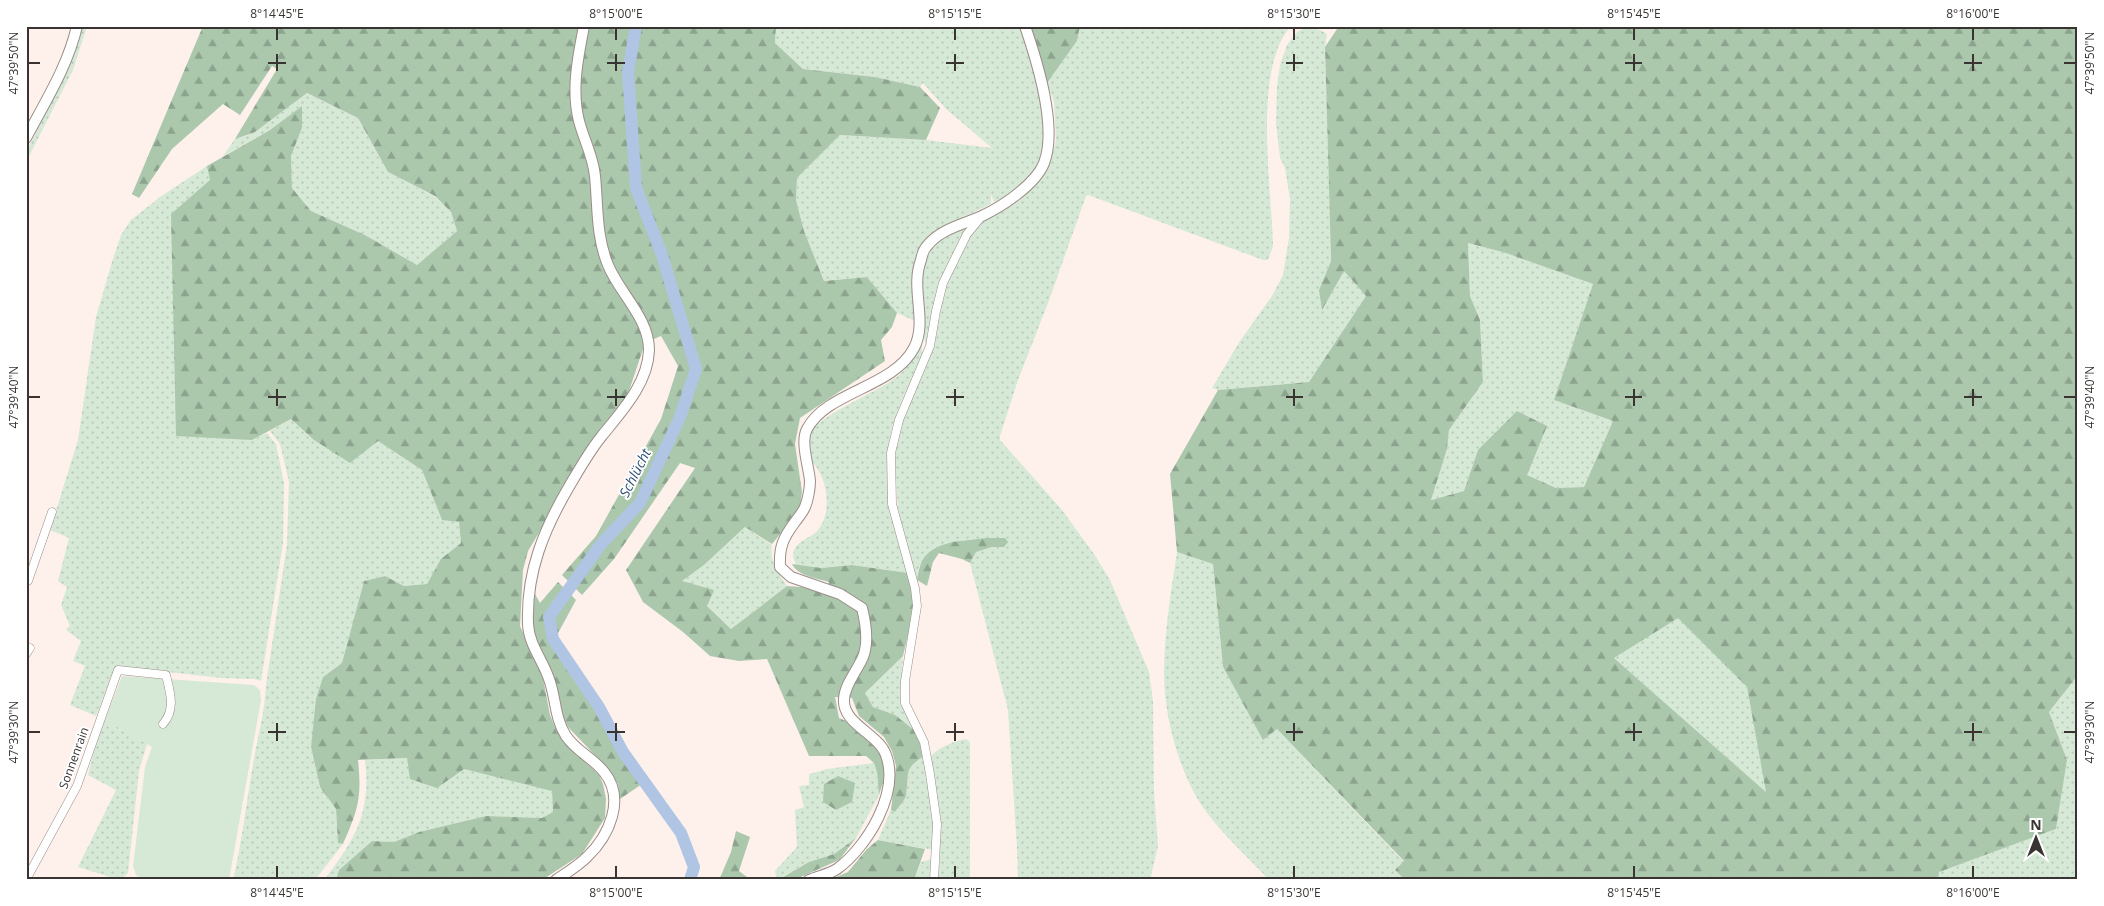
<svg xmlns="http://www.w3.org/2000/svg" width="2104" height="906" viewBox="0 0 2104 906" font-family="'Open Sans',sans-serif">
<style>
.grass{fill:url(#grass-dots)}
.forest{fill:url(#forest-firs);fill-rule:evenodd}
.garden{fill:#d5e9d6}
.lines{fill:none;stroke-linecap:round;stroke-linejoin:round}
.river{stroke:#b0c5e4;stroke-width:12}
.street-casing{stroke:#9a8d88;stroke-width:9}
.secondary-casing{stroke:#9a8d88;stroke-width:12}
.street{stroke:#fff;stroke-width:8}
.secondary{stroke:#fff;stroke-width:10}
.ticks{fill:none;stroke:#393432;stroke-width:2}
.labels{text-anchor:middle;stroke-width:4;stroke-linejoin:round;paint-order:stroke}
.street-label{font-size:12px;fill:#393432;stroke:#fff}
.water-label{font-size:14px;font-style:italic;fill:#314e78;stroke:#fff}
.neatline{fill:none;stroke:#393432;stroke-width:2}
.ticks-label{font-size:12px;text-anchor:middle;fill:#393432}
</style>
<defs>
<pattern id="grass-dots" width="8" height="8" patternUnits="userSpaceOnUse" patternTransform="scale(1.25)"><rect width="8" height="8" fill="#d5e9d6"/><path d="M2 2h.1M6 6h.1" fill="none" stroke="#b8c8b8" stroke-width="1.8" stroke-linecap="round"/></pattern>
<pattern id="forest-firs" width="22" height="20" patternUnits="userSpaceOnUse" patternTransform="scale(1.25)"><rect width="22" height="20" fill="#abc8ad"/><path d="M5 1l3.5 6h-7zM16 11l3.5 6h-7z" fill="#8ca38d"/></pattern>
</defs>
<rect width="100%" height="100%" fill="#fef1eb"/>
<path class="grass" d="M81 26H87L73 70 26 162V153L61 81Z
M776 26H1020C1032 75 1065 137 1026 180 1017 190 1006 198 994 202L991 194V204C957 221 912 234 912 280 912 294 915 308 917 322L897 313 867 277 824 281 804 231 796 200 797 178 840 135 926 140 992 148 946 109 923 83 920 87 875 77 803 69 775 43Z
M1080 26H1291C1252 68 1272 191 1273 246L1268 260H1263L1088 195 1086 196 1048 303 1018 380 1000 436V440L1062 510 1094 554 1110 580 1149 672 1153 702 1154 791 1158 846 1150 880H1018L1017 848 1008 710 970 563 976 552 992 547H1004L1005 538C976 539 941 537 922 562 918 566 918 575 917 580L900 526 898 510 895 464 896 446 904 417 934 348 945 287 969 236 979 224 1043 174 1050 160 1056 141 1054 101 1047 83 1077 41Z
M1308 27 1320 30 1327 34 1325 47 1331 261 1319 290 1344 271 1366 296 1309 382 1218 390 1212 388 1240 341 1272 296 1283 275 1289 238 1290 199 1285 168 1280 158 1276 123 1277 86 1280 65 1287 45 1298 31Z
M307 93 358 118 388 172 434 196 451 212 457 231 417 265 365 235 311 211 292 188 291 156 302 128 301 107 270 130 223 156 235 139 255 132Z
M207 166 211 180 171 214 252 440 267 433 276 444 284 483 283 543 261 681 255 679 221 678 116 666 96 716 70 705 85 666 73 661 81 641 66 630 70 626 61 605 67 587 58 581 69 538 50 530 78 440 96 317 112 262 121 235 131 220 160 197Z
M974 221 957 245 946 269 926 350C922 315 911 258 946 235 955 229 965 225 974 221Z
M1468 243 1506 253 1593 284 1554 400 1613 421 1584 487 1556 488 1526 475 1546 426 1478 450 1464 491 1430 500 1447 449 1449 430 1483 382 1480 320 1470 296Z
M919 345 922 346V355C911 382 892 416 889 445 883 486 896 534 908 573L852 565 821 568 796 565C794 560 792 555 794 550 798 541 809 538 815 533 834 516 828 476 811 461 811 453 809 442 811 434 815 416 884 390 900 374 909 366 914 356 919 345Z
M291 419 314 440 378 441 422 470 442 520 459 521 461 543 442 559 427 584 404 586 385 576 364 581 342 663 323 677 311 747 320 787 336 809 338 843 343 844 315 880H233C242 842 246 804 253 765 257 739 265 712 266 685L287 544 289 482 280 444 270 431Z
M745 527 772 545C769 561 778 572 787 586L731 629 682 581 704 565Z
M1177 552 1213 564 1223 667 1263 739 1277 729 1404 862 1395 870 1405 880H1269C1249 858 1225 837 1207 813 1180 777 1164 718 1164 673 1164 633 1171 592 1177 552Z
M1678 617 1747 687 1767 793 1614 658Z
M903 656 900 696 914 730 895 716 873 707 865 693Z
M2078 675V880H1938V872L2056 829 2067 760 2049 712Z
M102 718 147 744 139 771 128 873 120 880 78 867 116 790 88 775Z
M966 739 970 742V880H937L940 861 939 814 931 756C940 747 953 741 966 739Z
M926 755 935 823 933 850 878 840 891 810 895 812C898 807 905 801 906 795 910 773 902 769 926 755Z
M407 758 464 769 552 790 553 812 542 818 486 816 419 832 394 842 372 841 339 870 336 880H324C356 838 371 813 365 760Z
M874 763 877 772 879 795 856 838 834 854 809 862 777 880 775 871 797 847 795 810 804 807 799 786 809 785V774L827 769Z
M932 859 931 880H914L921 862Z"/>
<path class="forest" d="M203 26H776L775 43 803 69 875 77 920 87 940 108 926 140 840 135 797 178 796 200 804 231 824 281 867 277 897 313 892 327 881 340 885 361 800 418 795 444 802 492 800 510 772 544 745 527 704 565 682 581 714 590 707 606 731 629 787 586 827 589 829 582C816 578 798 576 792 564L821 568 852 565 908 573 915 606 903 656 865 693 873 707 895 715 914 730 926 755C902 769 910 773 906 795 905 801 898 807 895 812L891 810 896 766 892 751 884 737 859 716 852 698 835 697 839 718C860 727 887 746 886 772 885 779 881 788 879 795L877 772 874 763 866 756H809L767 659 739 661 710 656 683 632 643 602 626 570 695 468 680 463 614 559 582 595 562 575 596 536 661 419 678 366 661 336 645 343 628 394 592 445 528 551 523 570 520 626 542 673 550 715 557 732 572 750 599 775 603 784 606 799 605 818 582 854 542 880 529 877 503 880H336L339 870 372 841 394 842 419 832 486 816 542 818 553 812 552 791 464 769 437 788 410 779 407 758 358 760C362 798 358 810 343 844L338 843 336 809 320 787 311 747 316 699 323 677 342 663 364 581 385 576 404 586 427 584 441 559 461 543 459 522 442 520 422 470 378 441 350 463 314 440 291 419 252 440 176 436 171 214 210 180 207 166 270 130 302 106V128L291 156 292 188 311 211 365 235 417 265 457 231 451 212 435 196 388 172 358 118 307 93 255 132 235 139 277 69 272 66 240 115 223 104 172 149 139 198 132 194Z
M1030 26H1080L1077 41 1047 83Z
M1339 26H2078V675L2049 712 2067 760 2056 829 1939 872 1938 880H1405L1395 870 1404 861 1277 729 1263 740 1223 667 1213 564 1177 552 1170 474 1218 390 1309 382 1366 296 1344 271 1322 310 1319 290 1331 261 1325 47ZM1468 243 1506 253 1593 284 1554 400 1613 421 1584 487 1556 488 1527 475 1547 426 1517 411 1478 450 1464 491 1431 500 1447 449 1449 430 1483 382 1480 320 1470 296ZM1678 618 1747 687 1766 792 1614 658Z
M986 538H1005L1008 542 1004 547H992L976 552 970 563 962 559 939 553 933 562 927 586 917 580C918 574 919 567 922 561 934 540 964 541 986 538Z
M558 582 576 600 557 635 608 715 645 782 620 799 618 784 610 771 568 727 561 713 531 629 530 592 535 594 540 603Z
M838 776 855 783 852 802 836 810 823 802 824 784Z
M736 831 750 837 739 871 751 880H719L731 852Z
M856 838 839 860 794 880H778L809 862 834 854Z
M878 840 925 849 914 880H829L848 872 867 849Z"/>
<path class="garden" d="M122 676 254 685 260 690 261 700 229 880H208L193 877 144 880 136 875 133 866 145 767 152 747 105 720Z"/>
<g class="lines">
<path class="river" d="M636 26 628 72 636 188 662 255 696 369 680 417 640 503 601 544 549 617 553 639 599 707 623 752 681 833 694 867 690 880"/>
<g class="street-casing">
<path id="street" d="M28 581 52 512
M26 654 30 648
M28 876 77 786 118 670 166 675C170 692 176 709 163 724
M934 880 937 824 930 774 924 742 905 703V681L917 606 915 588 892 504 891 453 899 420 930 346 936 311 943 283 967 234 982 216"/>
</g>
<g class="secondary-casing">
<path id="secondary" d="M26 138C45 102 68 66 77 26
M556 880C566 873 578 866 587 857 609 836 626 799 604 772 593 758 576 751 566 736 555 719 556 700 550 682 544 661 529 646 528 624 526 572 544 529 570 485 580 468 589 452 601 437 621 412 648 384 649 350 649 318 620 294 608 265 596 236 598 206 595 176 593 156 584 140 579 121 571 90 578 57 584 26
M809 880C818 876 830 874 837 869 867 847 900 793 886 755 879 734 842 724 844 699 845 684 857 671 863 657 869 642 866 624 862 608L840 594 791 577 780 567C779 547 783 538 795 522 798 518 803 512 805 507 808 500 810 488 810 481 809 467 800 442 807 429 827 391 893 388 914 348 928 321 910 289 921 260 922 255 924 249 927 246 940 229 964 224 982 216 1003 206 1036 184 1044 163 1058 127 1037 61 1025 26"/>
</g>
<use href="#street" class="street"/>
<use href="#secondary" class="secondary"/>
</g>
<path class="ticks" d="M277 28V40M616 28V40M955 28V40M1294 28V40M1634 28V40M1973 28V40M277 54V71M616 54V71M955 54V71M1294 54V71M1634 54V71M1973 54V71M28 63H40M268 63H286M607 63H625M946 63H964M1286 63H1303M1625 63H1642M1964 63H1982M2064 63H2076M277 389V406M616 389V406M955 389V406M1294 389V406M1634 389V406M1973 389V406M28 397H40M268 397H286M607 397H625M946 397H964M1286 397H1303M1625 397H1642M1964 397H1982M2064 397H2076M277 723V741M616 723V741M955 723V741M1294 723V741M1634 723V741M1973 723V741M28 732H40M268 732H286M607 732H625M946 732H964M1286 732H1303M1625 732H1642M1964 732H1982M2064 732H2076M277 866V878M616 866V878M955 866V878M1294 866V878M1634 866V878M1973 866V878"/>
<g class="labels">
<g class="street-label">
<text transform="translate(74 758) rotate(-70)" y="4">Sonnenrain</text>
</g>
<g class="water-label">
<text transform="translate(635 473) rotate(-63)" y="5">Schlücht</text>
</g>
</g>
<rect width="2104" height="906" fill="none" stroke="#ffffff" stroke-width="55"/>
<g transform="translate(2036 838)" stroke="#ffffff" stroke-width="4" paint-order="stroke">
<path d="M0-4L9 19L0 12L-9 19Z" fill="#393432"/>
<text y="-8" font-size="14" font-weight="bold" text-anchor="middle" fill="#393432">N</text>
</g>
<rect x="28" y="28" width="2048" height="850" class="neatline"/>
<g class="ticks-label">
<text x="277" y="18">8°14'45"E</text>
<text x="616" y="18">8°15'00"E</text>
<text x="955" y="18">8°15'15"E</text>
<text x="1294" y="18">8°15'30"E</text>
<text x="1634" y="18">8°15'45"E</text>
<text x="1973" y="18">8°16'00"E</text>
<text transform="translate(14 63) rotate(-90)" y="4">47°39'50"N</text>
<text transform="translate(2090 63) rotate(-90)" y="4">47°39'50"N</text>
<text transform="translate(14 397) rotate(-90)" y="4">47°39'40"N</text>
<text transform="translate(2090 397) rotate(-90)" y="4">47°39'40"N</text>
<text transform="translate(14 732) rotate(-90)" y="4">47°39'30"N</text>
<text transform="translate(2090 732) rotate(-90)" y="4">47°39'30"N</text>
<text x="277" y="897">8°14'45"E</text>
<text x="616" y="897">8°15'00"E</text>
<text x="955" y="897">8°15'15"E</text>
<text x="1294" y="897">8°15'30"E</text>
<text x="1634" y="897">8°15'45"E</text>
<text x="1973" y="897">8°16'00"E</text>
</g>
</svg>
